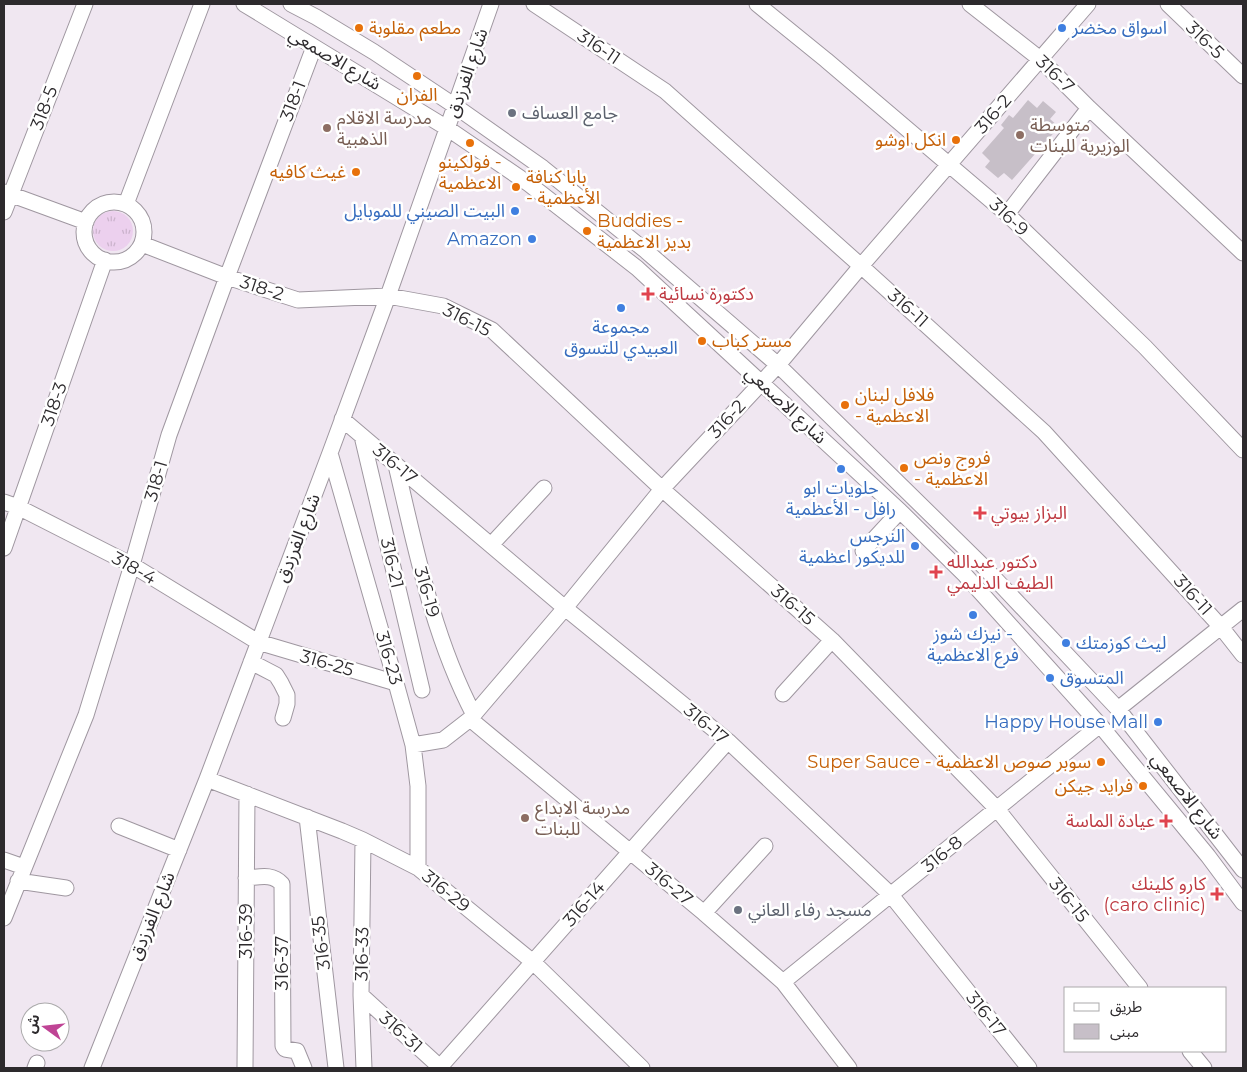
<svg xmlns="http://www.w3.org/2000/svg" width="1247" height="1072" viewBox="0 0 1247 1072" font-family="Montserrat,'Noto Sans Arabic',sans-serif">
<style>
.grass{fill:url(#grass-tufts)}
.building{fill:#c7bfc8}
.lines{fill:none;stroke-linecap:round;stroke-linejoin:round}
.minor-casing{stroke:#9f97a0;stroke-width:17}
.minor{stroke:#fff;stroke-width:15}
.food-dot{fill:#e8710a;stroke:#fff;stroke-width:2}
.shop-dot{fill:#3f7fe0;stroke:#fff;stroke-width:2}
.worship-dot{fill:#6b7280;stroke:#fff;stroke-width:2}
.education-dot{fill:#8d6e63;stroke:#fff;stroke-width:2}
.health-dot{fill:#e0444e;stroke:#fff;stroke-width:2}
.labels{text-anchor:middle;stroke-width:5;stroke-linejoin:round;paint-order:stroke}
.food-label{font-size:18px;fill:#c56008;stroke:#fff;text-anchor:start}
.shop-label{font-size:18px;fill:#366cbe;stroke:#fff;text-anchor:end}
.street-label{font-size:18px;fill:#2d2a2d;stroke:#fff}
.worship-label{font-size:18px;fill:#5b616d;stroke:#fff;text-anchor:start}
.education-label{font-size:18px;fill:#785e54;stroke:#fff;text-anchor:start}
.health-label{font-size:18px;fill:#be3a42;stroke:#fff;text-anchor:start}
</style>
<defs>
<pattern id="grass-tufts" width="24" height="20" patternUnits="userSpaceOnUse" patternTransform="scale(1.25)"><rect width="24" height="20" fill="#ecd0ee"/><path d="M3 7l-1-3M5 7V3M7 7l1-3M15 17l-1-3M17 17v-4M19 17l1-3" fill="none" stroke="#cbb3cc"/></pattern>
</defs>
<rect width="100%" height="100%" fill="#f0e7f1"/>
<path class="grass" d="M93 231a20 20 0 1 1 40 0a20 20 0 1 1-40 0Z"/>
<path class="building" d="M1028 100 1037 108 1043 101 1056 112 1050 119 1059 127 1012 180 1004 173 998 178 985 167 990 161 982 153 1004 128 1001 125 1009 115 1013 118Z"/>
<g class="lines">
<g class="minor-casing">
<path id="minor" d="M244 4 447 128 529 184 637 268 900 511 965 575 1100 725 1208 856 1243 903
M291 4 316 17 374 52 455 106 543 168 646 251 778 365 984 567 1118 709 1243 870
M534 4 665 91 861 266 1044 432 1221 627 1243 655
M757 4 826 60 1007 214 1145 347 1243 450
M970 4 1040 59 1089 108 1243 253
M1168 4 1243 76
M4 192 86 222
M84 232a30 30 0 1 1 60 0a30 30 0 1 1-60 0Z
M126 204 202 4
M4 212 85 4
M1007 214 1089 108
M142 244 227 277 298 300 388 296 443 306 492 330 662 489 832 640 997 809 1140 988
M342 419 565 608 728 741 891 895 1029 1068
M362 436 422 690
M330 453 396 683 413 745 418 786V868
M396 465C416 550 433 637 474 715
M4 502 18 507 132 565 258 642 396 683
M491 545 544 488
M4 548 105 260
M863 551 900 511
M251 662 276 675 281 683 287 695V704L283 718
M783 694 832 640
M1118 709 1243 609
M470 719 704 913 783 982 849 1068
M413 745 443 740 470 719 565 608 662 489 778 365 861 266 1088 4
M207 779 342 831 363 840 418 868 533 962 642 1068
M307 817 336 1068
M119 826 179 850
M363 840 361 995 364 1068
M4 860 24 867
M246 878C260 877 272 873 282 884L283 1046 285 1049 297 1051 304 1068
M18 881 66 888
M704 913 765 846
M4 918 86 715 132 565 169 435 227 277 314 47
M783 982 1100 725
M361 995 441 1068
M1190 1051 1204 1068
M440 1067 728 741
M35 1068 37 1063
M92 1068 207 779 330 453 388 296 491 4
M245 1068 247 794"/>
</g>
<use href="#minor" class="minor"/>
</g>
<g class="food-dot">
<circle cx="359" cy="28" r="5"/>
<circle cx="417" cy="76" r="5"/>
<circle cx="956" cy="140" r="5"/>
<circle cx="470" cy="143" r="5"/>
<circle cx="356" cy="172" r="5"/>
<circle cx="516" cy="187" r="5"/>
<circle cx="587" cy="231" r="5"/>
<circle cx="702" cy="341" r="5"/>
<circle cx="845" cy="405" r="5"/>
<circle cx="904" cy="468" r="5"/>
<circle cx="1101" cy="762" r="5"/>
<circle cx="1143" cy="786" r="5"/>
</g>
<g class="shop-dot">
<circle cx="1062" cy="28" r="5"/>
<circle cx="515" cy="211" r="5"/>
<circle cx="532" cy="239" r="5"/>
<circle cx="621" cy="308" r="5"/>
<circle cx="841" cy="469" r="5"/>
<circle cx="915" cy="546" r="5"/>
<circle cx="973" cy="615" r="5"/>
<circle cx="1066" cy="643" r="5"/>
<circle cx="1050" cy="678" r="5"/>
<circle cx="1158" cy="722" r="5"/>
</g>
<g class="worship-dot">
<circle cx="512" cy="113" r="5"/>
<circle cx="738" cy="910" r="5"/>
</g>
<g class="education-dot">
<circle cx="327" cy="128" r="5"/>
<circle cx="1020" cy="135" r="5"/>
<circle cx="525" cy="818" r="5"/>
</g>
<g class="health-dot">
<path d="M645.5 286.5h5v5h5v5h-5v5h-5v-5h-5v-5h5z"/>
<path d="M977.5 505.5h5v5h5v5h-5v5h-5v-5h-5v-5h5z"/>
<path d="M933.5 564.5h5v5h5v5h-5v5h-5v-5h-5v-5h5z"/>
<path d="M1163.5 813.5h5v5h5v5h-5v5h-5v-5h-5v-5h5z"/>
<path d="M1214.5 886.5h5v5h5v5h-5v5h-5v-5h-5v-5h5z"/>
</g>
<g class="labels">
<g class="food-label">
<text x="369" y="34">مطعم مقلوبة</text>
<text x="417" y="101" text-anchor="middle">الفران</text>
<text x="946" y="146" text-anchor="end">انكل اوشو</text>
<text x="470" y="168" text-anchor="middle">فولكينو -<tspan x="470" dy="21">الاعظمية</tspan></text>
<text x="346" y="178" text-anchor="end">غيث كافيه</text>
<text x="526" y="183">بابا كنافة<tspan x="526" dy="21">- الأعظمية</tspan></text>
<text x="597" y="227">Buddies -<tspan x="597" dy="21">بديز الاعظمية</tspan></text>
<text x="712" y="347">مستر كباب</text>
<text x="855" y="401">فلافل لبنان<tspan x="855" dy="21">- الاعظمية</tspan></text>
<text x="914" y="464">فروج ونص<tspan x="914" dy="21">- الاعظمية</tspan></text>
<text x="1091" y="768" text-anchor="end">Super Sauce - سوبر صوص الاعظمية</text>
<text x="1133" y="792" text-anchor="end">فرايد جيكن</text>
</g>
<g class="shop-label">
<text x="1072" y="34" text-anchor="start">اسواق مخضر</text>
<text x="505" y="217">البيت الصيني للموبايل</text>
<text x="522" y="245">Amazon</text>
<text x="621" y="333" text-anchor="middle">مجموعة<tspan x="621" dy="21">العبيدي للتسوق</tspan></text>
<text x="841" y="494" text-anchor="middle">حلويات ابو<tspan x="841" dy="21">رافل - الأعظمية</tspan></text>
<text x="905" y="542">النرجس<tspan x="905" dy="21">للديكور اعظمية</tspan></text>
<text x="973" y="640" text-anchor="middle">نيزك شوز -<tspan x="973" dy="21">فرع الاعظمية</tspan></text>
<text x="1076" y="649" text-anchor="start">ليث كوزمتك</text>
<text x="1060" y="684" text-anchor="start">المتسوق</text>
<text x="1148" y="728">Happy House Mall</text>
</g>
<g class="street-label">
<text transform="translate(1205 40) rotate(44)" y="6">316-5</text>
<text transform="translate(599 47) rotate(34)" y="6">316-11</text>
<text transform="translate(335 59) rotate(31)" y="6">شارع الاصمعي</text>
<text transform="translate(467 73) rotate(-71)" y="6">شارع الفرزدق</text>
<text transform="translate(1055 74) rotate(44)" y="6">316-7</text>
<text transform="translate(293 101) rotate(-69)" y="6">318-1</text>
<text transform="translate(44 108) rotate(-69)" y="6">318-5</text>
<text transform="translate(993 114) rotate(-49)" y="6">316-2</text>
<text transform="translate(1009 217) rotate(43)" y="6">316-9</text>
<text transform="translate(262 288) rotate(18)" y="6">318-2</text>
<text transform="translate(908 308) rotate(42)" y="6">316-11</text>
<text transform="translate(467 320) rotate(27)" y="6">316-15</text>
<text transform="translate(54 404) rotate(-71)" y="6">318-3</text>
<text transform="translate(786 405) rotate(43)" y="6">شارع الاصمعي</text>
<text transform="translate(727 419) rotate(-47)" y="6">316-2</text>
<text transform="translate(395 464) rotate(40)" y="6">316-17</text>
<text transform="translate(156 481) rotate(-74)" y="6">318-1</text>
<text transform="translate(298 538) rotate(-69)" y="6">شارع الفرزدق</text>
<text transform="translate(392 563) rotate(77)" y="6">316-21</text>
<text transform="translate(134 568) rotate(29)" y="6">318-4</text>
<text transform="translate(427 592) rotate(74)" y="6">316-19</text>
<text transform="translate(1193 595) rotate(48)" y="6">316-11</text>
<text transform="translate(793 605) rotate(41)" y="6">316-15</text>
<text transform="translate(389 658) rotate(74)" y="6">316-23</text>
<text transform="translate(327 663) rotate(16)" y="6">316-25</text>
<text transform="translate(706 724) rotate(40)" y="6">316-17</text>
<text transform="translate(1187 796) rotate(52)" y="6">شارع الاصمعي</text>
<text transform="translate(942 854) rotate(-39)" y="6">316-8</text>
<text transform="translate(669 884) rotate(40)" y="6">316-27</text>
<text transform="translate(446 891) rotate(39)" y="6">316-29</text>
<text transform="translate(1069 900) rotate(51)" y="6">316-15</text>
<text transform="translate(584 904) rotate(-49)" y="6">316-14</text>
<text transform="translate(152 916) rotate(-68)" y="6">شارع الفرزدق</text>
<text transform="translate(246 931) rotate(-90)" y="6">316-39</text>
<text transform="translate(321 943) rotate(-97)" y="6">316-35</text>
<text transform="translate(362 954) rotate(-89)" y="6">316-33</text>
<text transform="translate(282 963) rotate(-90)" y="6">316-37</text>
<text transform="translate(986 1014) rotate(51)" y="6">316-17</text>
<text transform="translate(401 1032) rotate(42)" y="6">316-31</text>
</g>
<g class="worship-label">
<text x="522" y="119">جامع العساف</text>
<text x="748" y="916">مسجد رفاء العاني</text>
</g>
<g class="education-label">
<text x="337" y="124">مدرسة الاقلام<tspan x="337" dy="21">الذهبية</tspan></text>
<text x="1030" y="131">متوسطة<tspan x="1030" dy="21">الوزيرية للبنات</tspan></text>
<text x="535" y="814">مدرسة الابداع<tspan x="535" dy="21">للبنات</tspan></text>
</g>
<g class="health-label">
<text x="659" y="300">دكتورة نسائية</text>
<text x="991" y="519">البزاز بيوتي</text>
<text x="947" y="568">دكتور عبدالله<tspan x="947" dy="21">الطيف الدليمي</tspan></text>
<text x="1155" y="827" text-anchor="end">عيادة الماسة</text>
<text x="1206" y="890" text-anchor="end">كارو كلينك<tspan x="1206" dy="21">(caro clinic)</tspan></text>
</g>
</g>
<rect width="1247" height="1072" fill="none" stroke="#2d2a2d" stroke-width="10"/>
<rect x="1064" y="987" width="162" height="65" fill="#ffffff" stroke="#abaaab"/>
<rect x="1074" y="1003" width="25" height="8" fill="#ffffff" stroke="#abaaab"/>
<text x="1110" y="1012" font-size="15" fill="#2d2a2d">طريق</text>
<rect x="1074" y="1024" width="25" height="15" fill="#c7bfc8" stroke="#abaaab"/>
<text x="1110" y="1037" font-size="15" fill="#2d2a2d">مبنى</text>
<g transform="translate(45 1027) rotate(285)"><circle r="24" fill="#ffffff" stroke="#abaaab"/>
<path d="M0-4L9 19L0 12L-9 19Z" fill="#bf4495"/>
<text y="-8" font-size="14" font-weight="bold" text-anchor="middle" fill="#2d2a2d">ش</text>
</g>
</svg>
